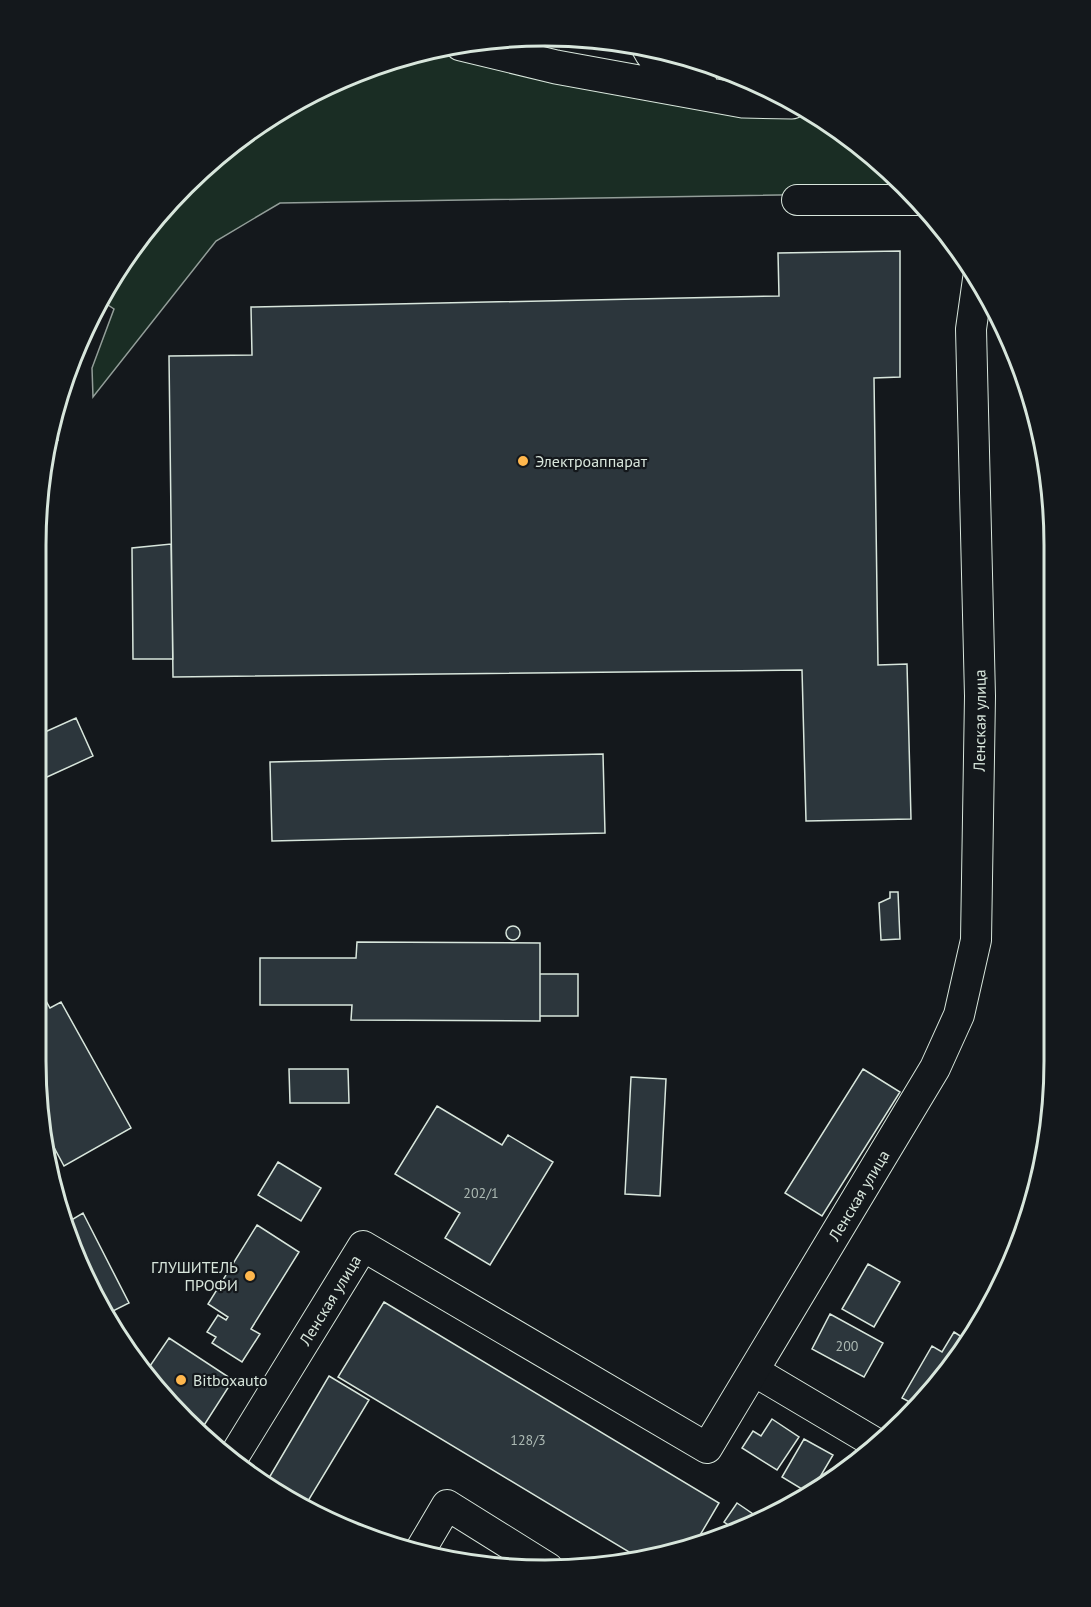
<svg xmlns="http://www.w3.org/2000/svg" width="1091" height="1607" viewBox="0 0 1091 1607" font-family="'PT Sans',sans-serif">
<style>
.green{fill:#1a2d24;stroke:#939e99;stroke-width:1.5}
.building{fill:#2c363c;stroke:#d8e6dc;stroke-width:1.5}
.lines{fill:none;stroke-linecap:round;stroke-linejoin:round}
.minor-casing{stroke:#d8e6dc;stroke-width:32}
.major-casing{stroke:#d8e6dc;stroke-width:35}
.minor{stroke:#14181c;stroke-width:30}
.major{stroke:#14181c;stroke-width:33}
.poi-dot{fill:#ffb74d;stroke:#14181c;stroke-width:2}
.labels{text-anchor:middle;stroke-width:4.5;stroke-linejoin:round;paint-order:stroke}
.number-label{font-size:14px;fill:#adbab4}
.poi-label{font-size:16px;fill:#d8e6dc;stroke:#14181c;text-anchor:start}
.street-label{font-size:16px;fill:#d8e6dc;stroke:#14181c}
.rim{fill:none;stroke:#d8e6dc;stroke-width:3}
</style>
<rect width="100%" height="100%" fill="#14181c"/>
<path class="green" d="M566 38 633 45 634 53Z
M429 51H447L748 113 819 117 906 185 912 193 280 203 216 241 93 397 92 368 114 309 102 301 185 185 262 122 350 75Z"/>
<path class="building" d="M900 251V377L874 378 878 665 907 664 911 819 806 821 802 670 173 677 169 356 252 355 251 307 779 296 778 253Z
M52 427 58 440 46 445Z
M171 544 173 659H133L132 548Z
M76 718 93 756 36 782V736Z
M603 754 605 833 272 841 270 762Z
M890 892H898L900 939 881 940 879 903 890 898Z
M506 933a7 7 0 1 1 14 0a7 7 0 1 1-14 0Z
M357 942 540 943V1021L351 1020 352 1005H260V958H356Z
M540 974H578V1016H540Z
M36 983 50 1008 61 1002 131 1128 64 1166 49 1138 36 1061Z
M289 1069H348L349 1103H290Z
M863 1069 900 1092 822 1216 785 1193Z
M631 1077 666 1079 660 1196 625 1194Z
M437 1106 502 1145 508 1135 553 1162 490 1265 445 1238 460 1213 395 1174Z
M278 1162 321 1188 301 1221 258 1195Z
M83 1213 129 1303 107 1314 63 1225Z
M257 1225 299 1252 251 1329 260 1334 242 1362 212 1343 216 1337 207 1332 218 1315 226 1320 228 1317 208 1304Z
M868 1264 900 1282 874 1327 842 1309Z
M384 1302 719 1503 696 1542 644 1561 338 1377Z
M830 1314 883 1343 864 1377 812 1349Z
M954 1332 965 1339 917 1406 902 1398 932 1346 942 1352Z
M169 1338 233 1380 201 1430 140 1364 148 1369Z
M329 1376 369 1400 305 1506 266 1483Z
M772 1419 799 1437 777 1470 742 1448 753 1431 761 1436Z
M804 1439 833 1455 810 1494 782 1477Z
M737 1503 756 1516 753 1521 733 1528 724 1522Z"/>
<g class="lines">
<g class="minor-casing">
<g id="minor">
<path d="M797 200H918"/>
<path d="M754 1371 877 1444"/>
<path id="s1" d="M231 1461 363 1246 707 1448 935 1068 959 1015 976 940 980 696 971 329 978 279"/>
<path d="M421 1549 447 1505 548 1568"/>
</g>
</g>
<g class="major-casing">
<path id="major" d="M461 44 556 67 743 101 792 102
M648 47C658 68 679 75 700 83"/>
</g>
<use href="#minor" class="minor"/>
<use href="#major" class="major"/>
</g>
<g class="poi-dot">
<circle cx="523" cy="461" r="6"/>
<circle cx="250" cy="1276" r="6"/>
<circle cx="181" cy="1380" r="6"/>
</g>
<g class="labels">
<g class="number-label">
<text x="481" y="1198">202/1</text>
<text x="847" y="1351">200</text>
<text x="528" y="1445">128/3</text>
</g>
<g class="poi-label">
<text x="535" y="467">Электроаппарат</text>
<text x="238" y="1273" text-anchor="end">ГЛУШИТЕЛЬ<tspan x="238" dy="18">ПРОФИ</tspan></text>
<text x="193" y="1386">Bitboxauto</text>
</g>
<g class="street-label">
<text dy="6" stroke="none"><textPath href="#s1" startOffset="1449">Ленская улица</textPath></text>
<text dy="6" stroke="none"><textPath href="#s1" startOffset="946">Ленская улица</textPath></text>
<text dy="6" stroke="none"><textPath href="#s1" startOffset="189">Ленская улица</textPath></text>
</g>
</g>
<path d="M0 0H1091V1607H0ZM545 46H545A499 499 0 0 1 1044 545V1061A499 499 0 0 1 545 1560H545A499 499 0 0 1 46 1061V545A499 499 0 0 1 545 46Z" fill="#14181c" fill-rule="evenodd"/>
<path class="rim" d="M545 46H545A499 499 0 0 1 1044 545V1061A499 499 0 0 1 545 1560H545A499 499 0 0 1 46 1061V545A499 499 0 0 1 545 46Z"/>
</svg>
